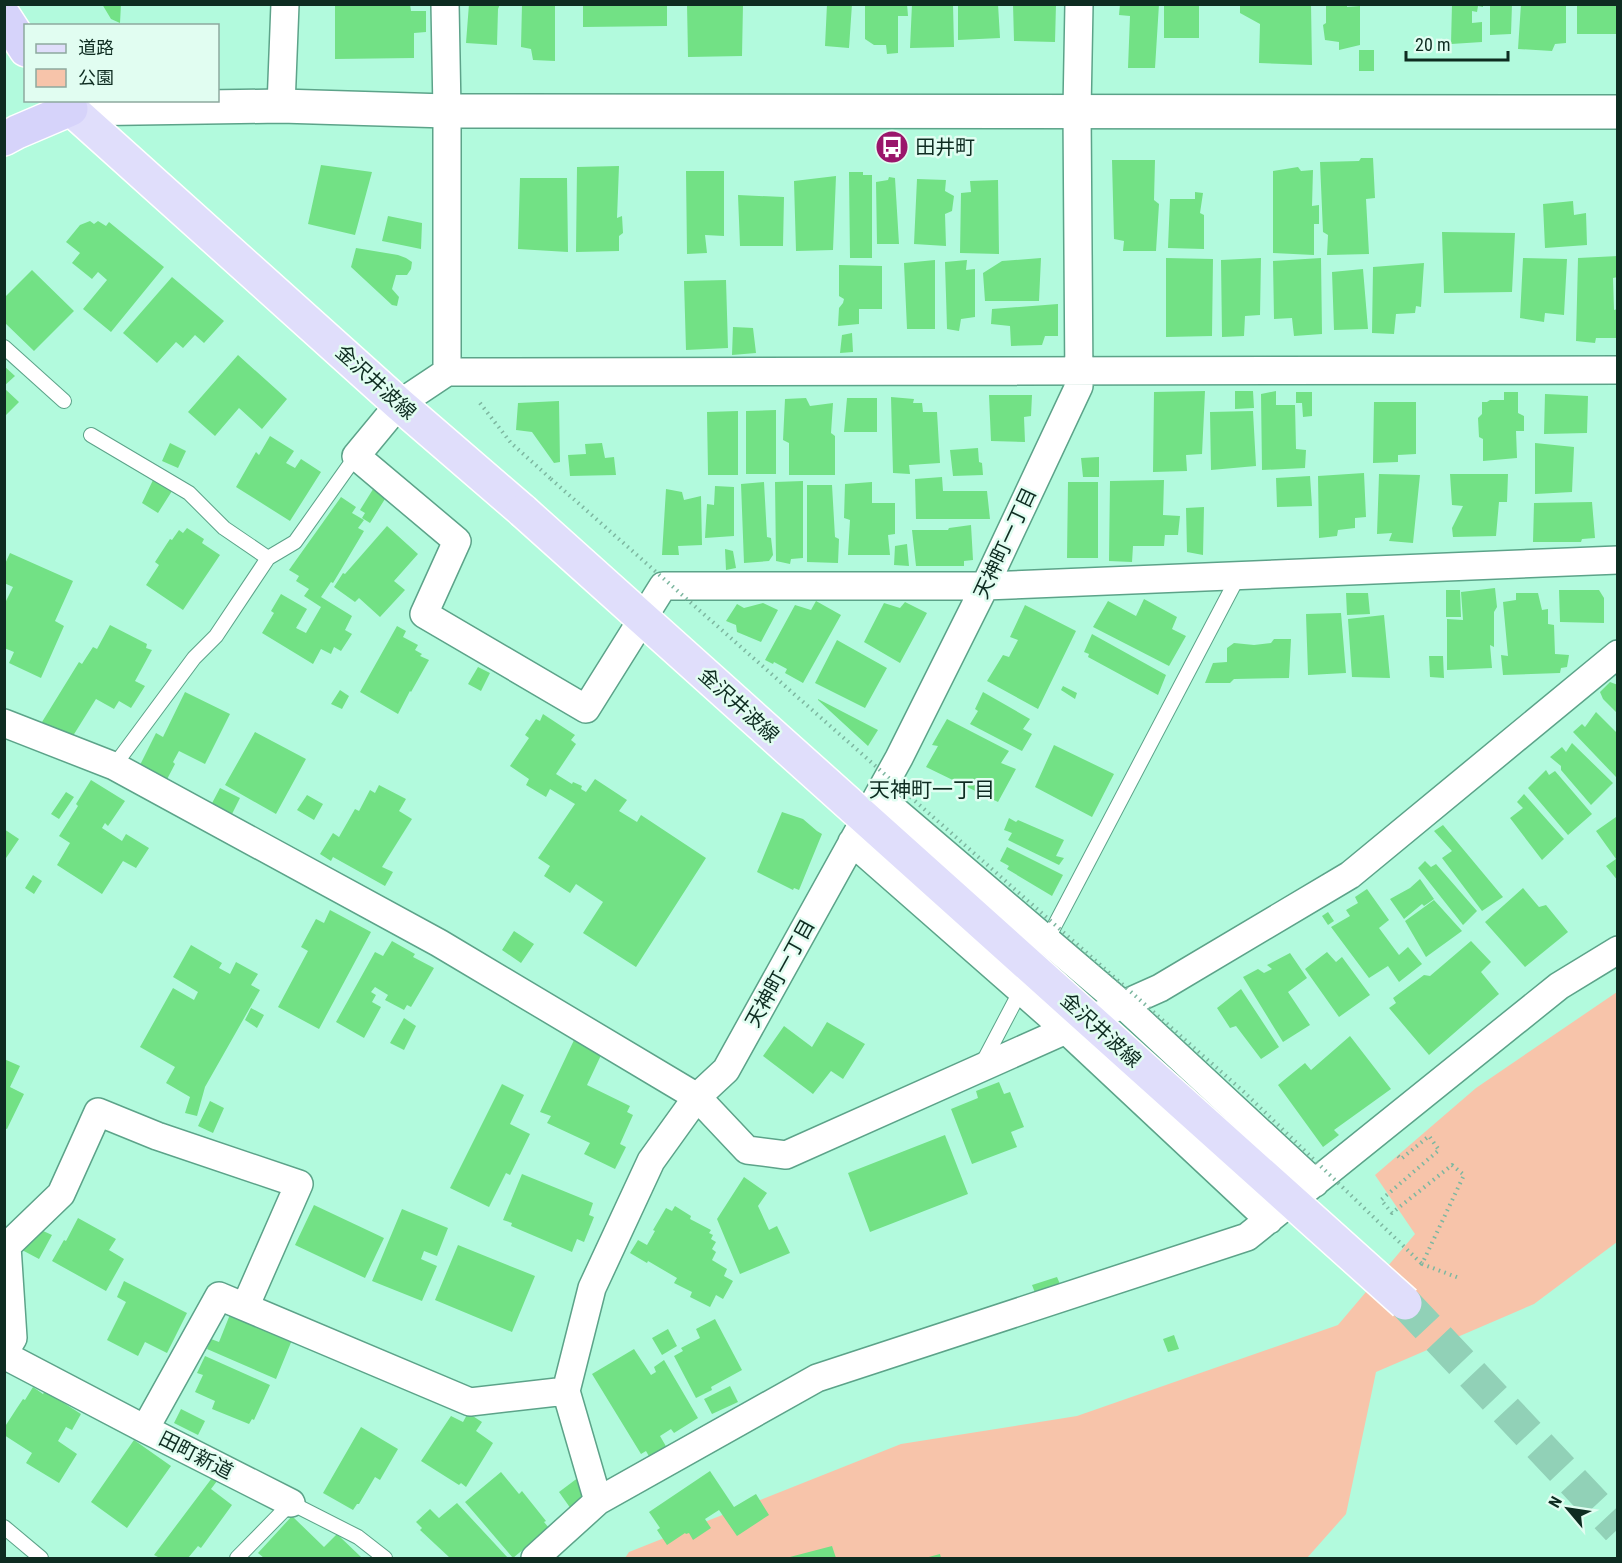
<svg xmlns="http://www.w3.org/2000/svg" width="1622" height="1563" viewBox="0 0 1622 1563" font-family="'Roboto Condensed','Noto Sans JP',sans-serif">
<style>
.green{fill:#f7c4aa}
.building{fill:#72e185}
.lines{fill:none;stroke-linecap:round;stroke-linejoin:round}
.primary-tunnel{stroke:#91d1b7;stroke-width:33;stroke-dasharray:33 16;stroke-linecap:butt}
.service-casing{stroke:#5ca389;stroke-width:16}
.minor-casing{stroke:#5ca389;stroke-width:30}
.tertiary-casing{stroke:#5ca389;stroke-width:36}
.primary-casing{stroke:#fff;stroke-width:36}
.trunk-casing{stroke:#fff;stroke-width:36}
.path{stroke:#7db7a0;stroke-width:4;stroke-dasharray:1.5 4.5;stroke-linecap:butt}
.service{stroke:#fff;stroke-width:14}
.minor{stroke:#fff;stroke-width:27}
.tertiary{stroke:#fff;stroke-width:33}
.primary{stroke:#e0defb;stroke-width:33}
.trunk{stroke:#d6d3fa;stroke-width:33}
.primary-bridge-casing{stroke:#fff;stroke-width:36;stroke-linecap:butt}
.path-bridge{stroke:#7db7a0;stroke-width:4;stroke-dasharray:1.5 4.5;stroke-linecap:butt}
.primary-bridge{stroke:#e0defb;stroke-width:33}
.labels{text-anchor:middle;stroke-width:5;stroke-linejoin:round;paint-order:stroke}
.poi-label{font-size:20px;fill:#0e2c21;stroke:#e1fdf1;text-anchor:start}
.street-label{font-size:20px;fill:#0e2c21;stroke:#e1fdf1}
.neighbourhood-label{font-size:21px;fill:#0e2c21;stroke:#e1fdf1}
</style>
<rect width="100%" height="100%" fill="#b2fadd"/>
<path class="green" d="M1617 992V1242L1534 1304 1376 1372 1346 1514 1307 1558H625L629 1552 901 1444 1077 1416 1338 1325 1415 1234 1375 1175 1476 1088Z"/>
<path class="building" d="M102 4H121L120 23 111 19Z
M335 4H410L411 11H426V32L414 33V58L335 59Z
M469 4H500L498 9 497 45 466 43Z
M522 4H555V61L533 60 531 49 521 47Z
M583 4H667V26L583 27Z
M687 4H743L742 56 688 57Z
M827 4H852L849 48 825 46Z
M865 4H907L908 16H898V53L887 54 886 45H874L865 39Z
M912 4H953L954 47 910 48Z
M958 4H998L1000 38 958 40Z
M1013 4H1056L1055 42 1014 41Z
M1120 4H1159L1155 68H1128L1130 16 1119 15Z
M1164 4H1199V38H1164Z
M1240 4H1311L1312 65 1259 63 1260 24 1240 13Z
M1326 4H1347V7L1360 6V45L1339 50V42L1325 40 1323 25 1326 23Z
M1452 4H1483V7L1478 6 1477 12 1472 11V23L1482 22V42L1451 44Z
M1490 4H1512L1511 34 1490 35Z
M1521 4H1566V43L1555 44 1552 51 1518 49Z
M1577 5H1618V34H1577Z
M1359 50H1374V71H1359Z
M1361 158H1373L1375 198 1366 199 1369 254 1327 255 1328 235 1323 232 1320 162 1359 161Z
M1112 160H1155L1154 200 1159 204 1156 251H1123L1124 241 1114 239Z
M321 165 372 172 355 235 308 224Z
M619 166 617 218 622 216 623 233 619 236V251L576 252 577 167Z
M1298 167 1301 171 1313 170 1312 206 1319 205V224H1314V255L1273 253V171Z
M686 171H724V236L705 235 707 253 687 254Z
M849 172H863V175H872V258H850Z
M836 176 833 250 796 251 794 181Z
M889 177 895 178 899 244H877L876 182 888 180Z
M520 178H567L568 252 518 249Z
M917 179 946 180 945 191 954 196 952 211 945 214 946 246 914 244Z
M998 180 999 254 960 253 961 193 971 192 970 181Z
M1195 192 1203 193 1200 213 1204 215V249L1168 248 1170 199H1195Z
M738 195 784 197 783 246H740Z
M1573 201 1574 215 1586 213 1587 245 1545 248 1543 204Z
M388 216 422 223 421 249 382 241Z
M90 221 94 224 98 221 106 226 109 222 164 267 111 332 83 309 107 280 98 272 92 279 72 263 80 253 66 242 80 225Z
M1442 232 1515 233 1512 292 1444 293Z
M356 248 398 255 406 258 412 262 411 269 407 275H396L392 289 399 297 397 306 392 305 351 267Z
M1618 256V277L1613 278 1614 310 1618 309V338H1596L1595 343 1576 341 1578 258Z
M1041 258 1039 301H985L983 273 1002 261Z
M1166 258 1213 259 1212 336 1166 337Z
M1261 258 1260 315 1245 316 1244 336 1222 337 1221 260Z
M1321 258 1322 334 1294 336 1292 318 1274 319 1273 261Z
M1523 258 1567 259 1564 315 1545 313 1544 322 1520 318Z
M935 260V329H907L904 263Z
M967 260 966 270 975 269V317L961 319 959 331 947 329 945 262Z
M1424 263 1421 307 1416 306 1415 313 1396 314 1394 334 1372 333 1373 267Z
M839 265 882 266V309H859V324L838 326 839 308 843 303 844 299 839 296Z
M1363 269 1368 329 1334 330 1332 272Z
M32 270 74 311 34 351 4 322V298Z
M172 277 224 321 204 343 195 335 183 348 176 342 157 363 123 333Z
M726 280 728 348 686 350 684 281Z
M1058 304V336H1045L1042 345 1011 346 1010 326 991 324 992 309Z
M733 327 753 328 756 353 732 355Z
M852 333 853 352 840 353 842 335Z
M238 355 287 399 262 429 239 408 215 436 188 412Z
M4 366 15 376 4 386Z
M4 388 19 402 4 417Z
M1205 391 1202 454 1186 455 1187 471 1153 472 1154 392Z
M1235 391H1253L1254 408 1235 409Z
M1276 391V405H1295L1296 449 1306 450 1305 468 1262 470 1261 394Z
M1296 392H1312V416L1303 417 1302 403H1296Z
M1504 392H1518V413L1524 416V431H1516L1517 458 1483 461V439L1479 437 1478 418 1482 414V402H1487L1490 400H1504Z
M1545 394 1588 396 1587 433 1544 434Z
M989 395H1032L1031 416 1024 417 1025 442 991 441Z
M891 397 914 399 913 403H922L923 412H937L940 463 909 465 910 474 893 473Z
M806 398 810 406 833 403 831 433 835 436V475H789V443L783 440 785 399Z
M847 398H877V432H844Z
M559 401 560 462 554 463 532 432 516 430 518 403Z
M1374 402H1416V454L1398 455V462L1373 463Z
M776 410V474H746V411Z
M738 411V475H708L707 412Z
M1253 411 1256 466 1211 470 1210 412Z
M270 436 294 451 286 463 295 468 301 459 321 472 290 521 236 487 256 452 259 455Z
M170 443 186 451 178 468 162 461Z
M602 443 605 458 614 457 616 475 570 476 568 455 586 454 585 444Z
M1535 443 1574 447 1572 492 1535 494Z
M978 448 979 462 982 463 983 475 953 476 950 450Z
M1099 457V477H1083L1081 458Z
M1364 473 1366 517 1355 518V528L1338 530 1337 536 1319 538 1318 476Z
M1379 474 1420 475 1413 543 1389 541 1392 533 1377 534Z
M1450 474H1508L1507 502H1499L1496 536 1453 537 1452 528 1463 506 1452 505Z
M1310 476 1312 506 1277 507 1276 478Z
M942 477 943 491H987L990 519H916L915 479Z
M153 480 172 491 158 513 142 503Z
M1164 480 1163 515 1180 516 1178 535H1165L1164 546H1133L1132 562 1109 561 1110 481Z
M803 481V558L791 559 790 564 776 561 775 482Z
M764 482 767 537 771 538 773 555 769 561 744 563 741 484Z
M872 482V503H895V534L888 535 890 555H848L850 520 844 518 845 484Z
M1068 482H1098V558H1067Z
M807 485H832L835 537 839 539 838 563 807 562Z
M375 486 388 494 370 523 362 518 365 513 360 510Z
M715 486 734 487V536L705 538 707 504 714 505Z
M666 489 682 492 684 500 701 496 702 545 678 546 679 555H662Z
M341 497 356 507 352 513 364 520 358 528 364 531 333 583 331 582 321 597 352 616 345 630 352 634 341 651 334 647 331 654 321 649 313 664 262 633 274 613 271 611 281 594 307 609 296 628 306 633 321 607 304 596 309 589 296 581 299 576 289 570Z
M1592 502 1595 538 1582 539 1581 542H1533L1534 503Z
M1204 507 1203 555 1187 552 1186 508Z
M971 525 973 560 964 561V566H916L912 530H948L949 528Z
M387 526 418 554 394 581 405 590 380 617 359 598 355 602 334 587 343 573 345 574Z
M187 528 204 539 202 543 220 555 183 610 146 585 159 565 155 562 170 539 172 540 179 530 183 533Z
M907 544 909 566 894 565 895 546Z
M725 549 733 551 736 568 726 570Z
M10 553 73 581 55 621 64 626 41 678 9 663 14 652 4 648V605L13 587 4 583V566Z
M1495 588 1497 607 1494 612V647L1490 645 1492 668 1447 670V619L1463 620 1461 592Z
M1446 590H1460L1461 617H1446Z
M1559 590H1599L1604 598V623L1560 622Z
M1346 593H1368L1370 614 1347 615Z
M1516 593H1538L1542 610 1548 609V624L1554 625 1555 654 1569 655 1567 667 1561 668 1560 673 1503 675 1501 655 1508 656 1503 602 1516 600Z
M1144 599 1177 617 1172 629 1186 636 1169 666 1093 627 1108 601 1136 616Z
M816 601 841 615 803 683 785 673 787 669 774 662 773 664 765 660 795 605 811 610Z
M905 602 927 613 900 663 864 642 884 603 900 608Z
M763 603 778 610 761 642 737 632 736 625 726 621 737 604 744 608Z
M1025 605 1076 631 1038 709 987 681 1003 655 1009 657 1018 640 1010 637Z
M1341 613 1346 673 1308 675 1306 614Z
M1384 615 1390 678 1352 677 1348 619Z
M110 625 147 644 146 648 152 650 135 681 145 686 131 708 119 701 114 709 96 699 71 739 42 722 79 662 82 664 93 647 97 649Z
M397 626 406 631 403 637 418 645 415 650 422 654 420 656 429 660 411 692 410 691 398 714 360 692Z
M1092 634 1166 675 1158 695 1088 657 1089 654 1084 652Z
M1274 639H1291L1289 678 1234 679 1230 683H1205L1213 663 1227 662V648L1234 643 1254 645 1271 643Z
M837 640 887 668 865 708 815 683Z
M1429 656H1443L1444 678 1430 677Z
M478 667 490 673 481 691 468 684Z
M1610 682 1618 685V714L1603 699 1600 692Z
M1063 686 1077 693 1075 699 1061 690Z
M340 690 349 696 342 709 331 704Z
M185 692 230 714 205 764 179 751 173 762 175 764 164 785 137 771 156 733 163 737Z
M983 692 1030 719 1023 729 1032 734 1022 751 970 724 978 711 975 709Z
M818 699 878 730 868 746 818 700Z
M1596 712 1618 734V776L1616 777 1573 732 1582 724 1585 727Z
M543 714 575 735 571 740 576 744 556 774 572 784 573 782 582 786 581 789 586 792 595 779 627 800 619 811 637 822 641 815 706 858 636 967 583 933 603 902 576 884 570 893 544 876 550 866 538 858 575 804 550 789 546 797 526 785 529 779 510 766 529 738 525 735 536 719 540 721Z
M947 719 1009 751 1001 763 1016 769 998 802 926 767 938 746 932 745Z
M255 732 306 759 276 814 225 785Z
M1572 743 1613 783 1591 805 1561 770V766L1550 757 1562 747 1566 752Z
M1054 745 1114 774 1092 817 1035 787Z
M1546 770 1549 775 1555 771 1592 814 1568 835 1528 788Z
M91 780 125 801 108 826 105 823 102 828 122 841 126 834 149 848 136 868 123 861 102 894 57 865 70 843 59 836 78 806 76 804Z
M379 785 406 799 399 811 412 819 382 867 393 872 385 886 333 857 331 861 320 854 333 833 339 837 355 809 359 811 370 790 375 793Z
M220 788 240 798 230 818 210 807Z
M66 792 74 797 59 819 51 814Z
M1524 794 1564 839 1542 860 1510 818 1523 808 1517 802Z
M307 795 323 804 314 820 297 810Z
M782 812 803 819 817 831 822 834 799 890 794 888 793 890 757 872Z
M1616 817 1618 818V881L1606 866 1616 859 1596 831Z
M1009 818 1016 822 1018 820 1064 840 1056 856 1064 858 1059 865 1008 840 1012 833 1004 830Z
M1443 825 1503 897 1482 911 1442 858 1452 851 1434 831Z
M4 829 19 839 4 861Z
M1007 847 1063 875 1052 896 1007 869 1009 866 1000 861Z
M1425 861 1431 867 1436 864 1477 911 1463 925 1418 868Z
M33 875 42 881 34 894 25 888Z
M1420 879 1434 899 1424 906 1422 904 1404 919 1390 899 1410 888Z
M1523 888 1539 907 1546 905 1568 932 1525 967 1485 922Z
M1367 889 1389 920 1379 928 1399 955 1408 947 1422 964 1399 982 1388 966 1369 978 1331 927 1350 916 1346 910 1358 903 1355 897Z
M1434 900 1462 931 1426 957 1405 921Z
M330 910 371 932 319 1029 278 1007 308 951 301 947 316 919 324 923Z
M1328 912 1334 921 1328 925 1322 916Z
M514 931 534 944 521 963 502 950Z
M392 941 415 954 413 957 434 968 411 1007 407 1005 404 1010 385 1000 388 995 375 987 371 992 376 995 372 1002 381 1007 364 1038 336 1022 375 952 383 956Z
M1471 941 1491 962 1481 972 1499 994 1429 1055 1389 1008 1396 1003 1393 998 1424 975 1430 976Z
M191 945 222 963 219 968 230 974 236 962 258 974 251 985 260 990 205 1087 197 1116 185 1113 190 1097 166 1083 175 1067 140 1047 173 988 194 1000 198 992 173 977Z
M1327 952 1336 962 1342 957 1370 995 1339 1017 1305 969Z
M1290 953 1307 978 1288 992 1310 1025 1283 1042 1243 977 1258 969 1264 973 1272 969 1267 965Z
M1241 989 1279 1047 1261 1059 1236 1026 1230 1028 1217 1008Z
M251 1008 264 1015 257 1028 245 1020Z
M404 1018 416 1026 404 1050 390 1043Z
M827 1022 865 1044 843 1079 831 1071 813 1094 763 1056 784 1026 812 1047Z
M1350 1036 1391 1089 1334 1130 1339 1135 1323 1147 1278 1085 1305 1063 1311 1070Z
M575 1038 603 1051 587 1085 630 1106 627 1112 633 1115 620 1144 626 1147 615 1169 584 1154 590 1143 547 1123 551 1116 540 1112Z
M4 1059 20 1066 10 1087 24 1094 7 1129 4 1128Z
M999 1082 1004 1094 1010 1092 1024 1127 1011 1132 1017 1147 972 1164 951 1109 978 1098 976 1091Z
M502 1084 524 1095 510 1124 530 1134 510 1175 506 1173 489 1207 450 1188Z
M210 1101 224 1108 213 1133 198 1126Z
M945 1135 968 1194 870 1232 848 1173Z
M522 1174 593 1203 589 1215 594 1217 584 1242 577 1239 572 1252 511 1226 512 1223 503 1220Z
M744 1177 767 1193 758 1206 769 1230 777 1226 790 1253 740 1274 717 1219Z
M314 1205 384 1238 365 1278 295 1245Z
M675 1206 691 1216 690 1219 711 1230 709 1233 713 1235 711 1239 716 1242 712 1249 716 1252 712 1260 727 1269 724 1276 733 1281 723 1299 716 1295 710 1307 690 1297 692 1292 674 1283 677 1278 648 1261 647 1263 630 1253 638 1240 647 1245 655 1231 653 1230 666 1208 672 1211Z
M402 1209 448 1228 437 1256 424 1251 421 1259 437 1266 422 1301 372 1281Z
M78 1218 116 1239 109 1250 124 1259 106 1291 52 1261 64 1240 66 1241Z
M41 1230 52 1235 39 1259 22 1250Z
M458 1245 535 1276 512 1332 435 1300Z
M1057 1277 1062 1289 1037 1298 1032 1285Z
M124 1281 187 1313 167 1353 145 1342 138 1356 107 1340 126 1302 117 1297Z
M231 1312 292 1340 276 1379 207 1349 211 1339 219 1342Z
M715 1319 742 1370 711 1387 712 1390 696 1398 674 1356 683 1351 681 1348 700 1338 696 1329Z
M668 1329 677 1346 662 1355 652 1338Z
M1174 1335 1179 1349 1168 1352 1163 1339Z
M634 1349 651 1375 656 1372 654 1367 664 1360 698 1418 674 1433 671 1429 660 1436 667 1448 650 1458 646 1451 641 1454 592 1374Z
M205 1356 270 1385 254 1420 252 1419 249 1424 212 1409 215 1401 195 1392 203 1375 197 1373Z
M730 1386 738 1402 712 1414 704 1399Z
M33 1387 43 1394 45 1391 81 1414 72 1430 66 1427 58 1441 77 1454 59 1483 26 1463 32 1453 4 1435V1428L17 1408 23 1399 25 1400Z
M181 1409 205 1421 198 1435 174 1423Z
M468 1413 482 1422 476 1431 493 1443 466 1487 461 1483 459 1485 421 1461 451 1416 463 1422Z
M361 1427 398 1449 380 1480 375 1477 359 1504H357L353 1510 323 1493Z
M134 1440 171 1466 127 1528 91 1502Z
M710 1471 734 1507 756 1494 769 1515 737 1536 719 1510 705 1519 711 1528 693 1540 689 1533 686 1534 685 1533 667 1545 657 1530 660 1528 649 1512Z
M501 1472 519 1494 522 1491 546 1521 544 1522 549 1528 513 1558 465 1502Z
M215 1474 220 1477 211 1489 232 1505 201 1548 198 1546 188 1558H160L154 1555Z
M583 1474 584 1499 571 1509 559 1492Z
M457 1503 508 1558H450L420 1530 422 1528 416 1522 430 1509 439 1518Z
M292 1516 324 1547 337 1534 361 1557 359 1558H264L258 1553Z
M832 1546 836 1558H786Z
M940 1554 941 1558H925Z"/>
<g class="lines">
<path class="primary-tunnel" d="M1405 1303 1618 1529"/>
<g class="service-casing">
<path id="service" d="M4 347 64 401
M91 435 189 493 224 528 268 558
M114 766 194 658 216 636 268 558 295 542 356 456
M1046 942 1239 575
M982 1064 1022 988
M4 1527 41 1558
M237 1558 291 1503 358 1537 385 1558"/>
</g>
<g class="minor-casing">
<path id="minor" d="M445 4 447 111V372L399 404 356 456 457 541 424 614 586 709 663 586H985L1618 560
M281 106 285 4
M447 372 1618 370
M4 723 114 766 439 943 697 1097 747 1150 786 1155 1160 988 1350 875 1618 654
M878 796 1123 1005 1315 1183
M852 842 1066 1030 1269 1220
M4 1244 7 1246 13 1338 4 1353
M7 1246 61 1194 98 1112 157 1136 299 1184 245 1307
M4 1355 145 1429 291 1503
M145 1429 219 1296 470 1402 566 1391
M598 1501 566 1391 592 1288 651 1161 697 1097 726 1070 899 758 985 586 1079 386 1077 110 1079 4
M535 1558 598 1501 817 1378 1247 1237 1559 986 1618 950"/>
</g>
<g class="tertiary-casing">
<path id="tertiary" d="M71 109 281 106 447 111 1618 112"/>
</g>
<g class="primary-casing">
<path id="primary" d="M71 109 399 404 523 511"/>
</g>
<g class="trunk-casing">
<path id="trunk" d="M4 16 26 50
M4 139 17 132 71 109 64 100"/>
</g>
<path class="path" d="M480 403 511 443 551 479
M1398 1156 1401 1159 1429 1136 1439 1150 1381 1200 1392 1213 1452 1165 1464 1175 1422 1264 1459 1278"/>
<use href="#service" class="service"/>
<use href="#minor" class="minor"/>
<use href="#tertiary" class="tertiary"/>
<use href="#primary" class="primary"/>
<use href="#trunk" class="trunk"/>
<g class="primary-bridge-casing">
<path id="primary-bridge" d="M523 511 1405 1303"/>
</g>
<path class="path-bridge" d="M551 479 1244 1092 1422 1264"/>
<use href="#primary-bridge" class="primary-bridge"/>
</g>
<defs>
<g id="bus-disc" transform="scale(1.725)"><circle r="9.5" fill="#9a166b" stroke="#e1fdf1"/><path d="M-5-6H5V4H4V6H2V4H-2V6H-4V4H-5ZM-3.5-4V0h7V-4ZM-3.5 1.2v1.5H-2V1.2ZM2 1.2v1.5H3.5V1.2Z" fill="#fff"/></g>
</defs>
<g fill-rule="evenodd">
<use href="#bus-disc" x="892" y="147"/>
</g>
<g class="labels">
<g class="poi-label">
<text x="915" y="154">田井町</text>
</g>
<g class="street-label">
<text transform="translate(376 382) rotate(42)" y="7">金沢井波線</text>
<text transform="translate(1005 543) rotate(-65)" y="7">天神町一丁目</text>
<text transform="translate(739 705) rotate(42)" y="7">金沢井波線</text>
<text transform="translate(780 973) rotate(-61)" y="7">天神町一丁目</text>
<text transform="translate(1101 1030) rotate(42)" y="7">金沢井波線</text>
<text transform="translate(196 1455) rotate(27)" y="7">田町新道</text>
</g>
<g class="neighbourhood-label">
<text x="932" y="797">天神町一丁目</text>
</g>
</g>
<rect width="1622" height="1563" fill="none" stroke="#0e2c21" stroke-width="12"/>
<rect x="24" y="24" width="195" height="78" fill="#e1fdf1" stroke="#8da99e" stroke-width="1.5"/>
<rect x="36" y="44" width="30" height="9" fill="#e0defb" stroke="#8da99e" stroke-width="1.5"/>
<text x="78" y="54" font-size="18" fill="#0e2c21">道路</text>
<rect x="36" y="69" width="30" height="18" fill="#f7c4aa" stroke="#8da99e" stroke-width="1.5"/>
<text x="78" y="84" font-size="18" fill="#0e2c21">公園</text>
<g transform="translate(1568 1509) rotate(299)" stroke="#e1fdf1" stroke-width="4.5" paint-order="stroke">
<path d="M0-4.5L10 22L0 15L-10 22Z" fill="#0e2c21"/>
<text y="-9" font-size="16" font-weight="bold" text-anchor="middle" fill="#0e2c21">N</text>
</g>
<path d="M1406 51v9h102v-9" fill="none" stroke="#0e2c21" stroke-width="3"/>
<text x="1415" y="51" font-size="18" fill="#0e2c21" stroke="#e1fdf1" stroke-width="4.5" paint-order="stroke">20 m</text>
</svg>
